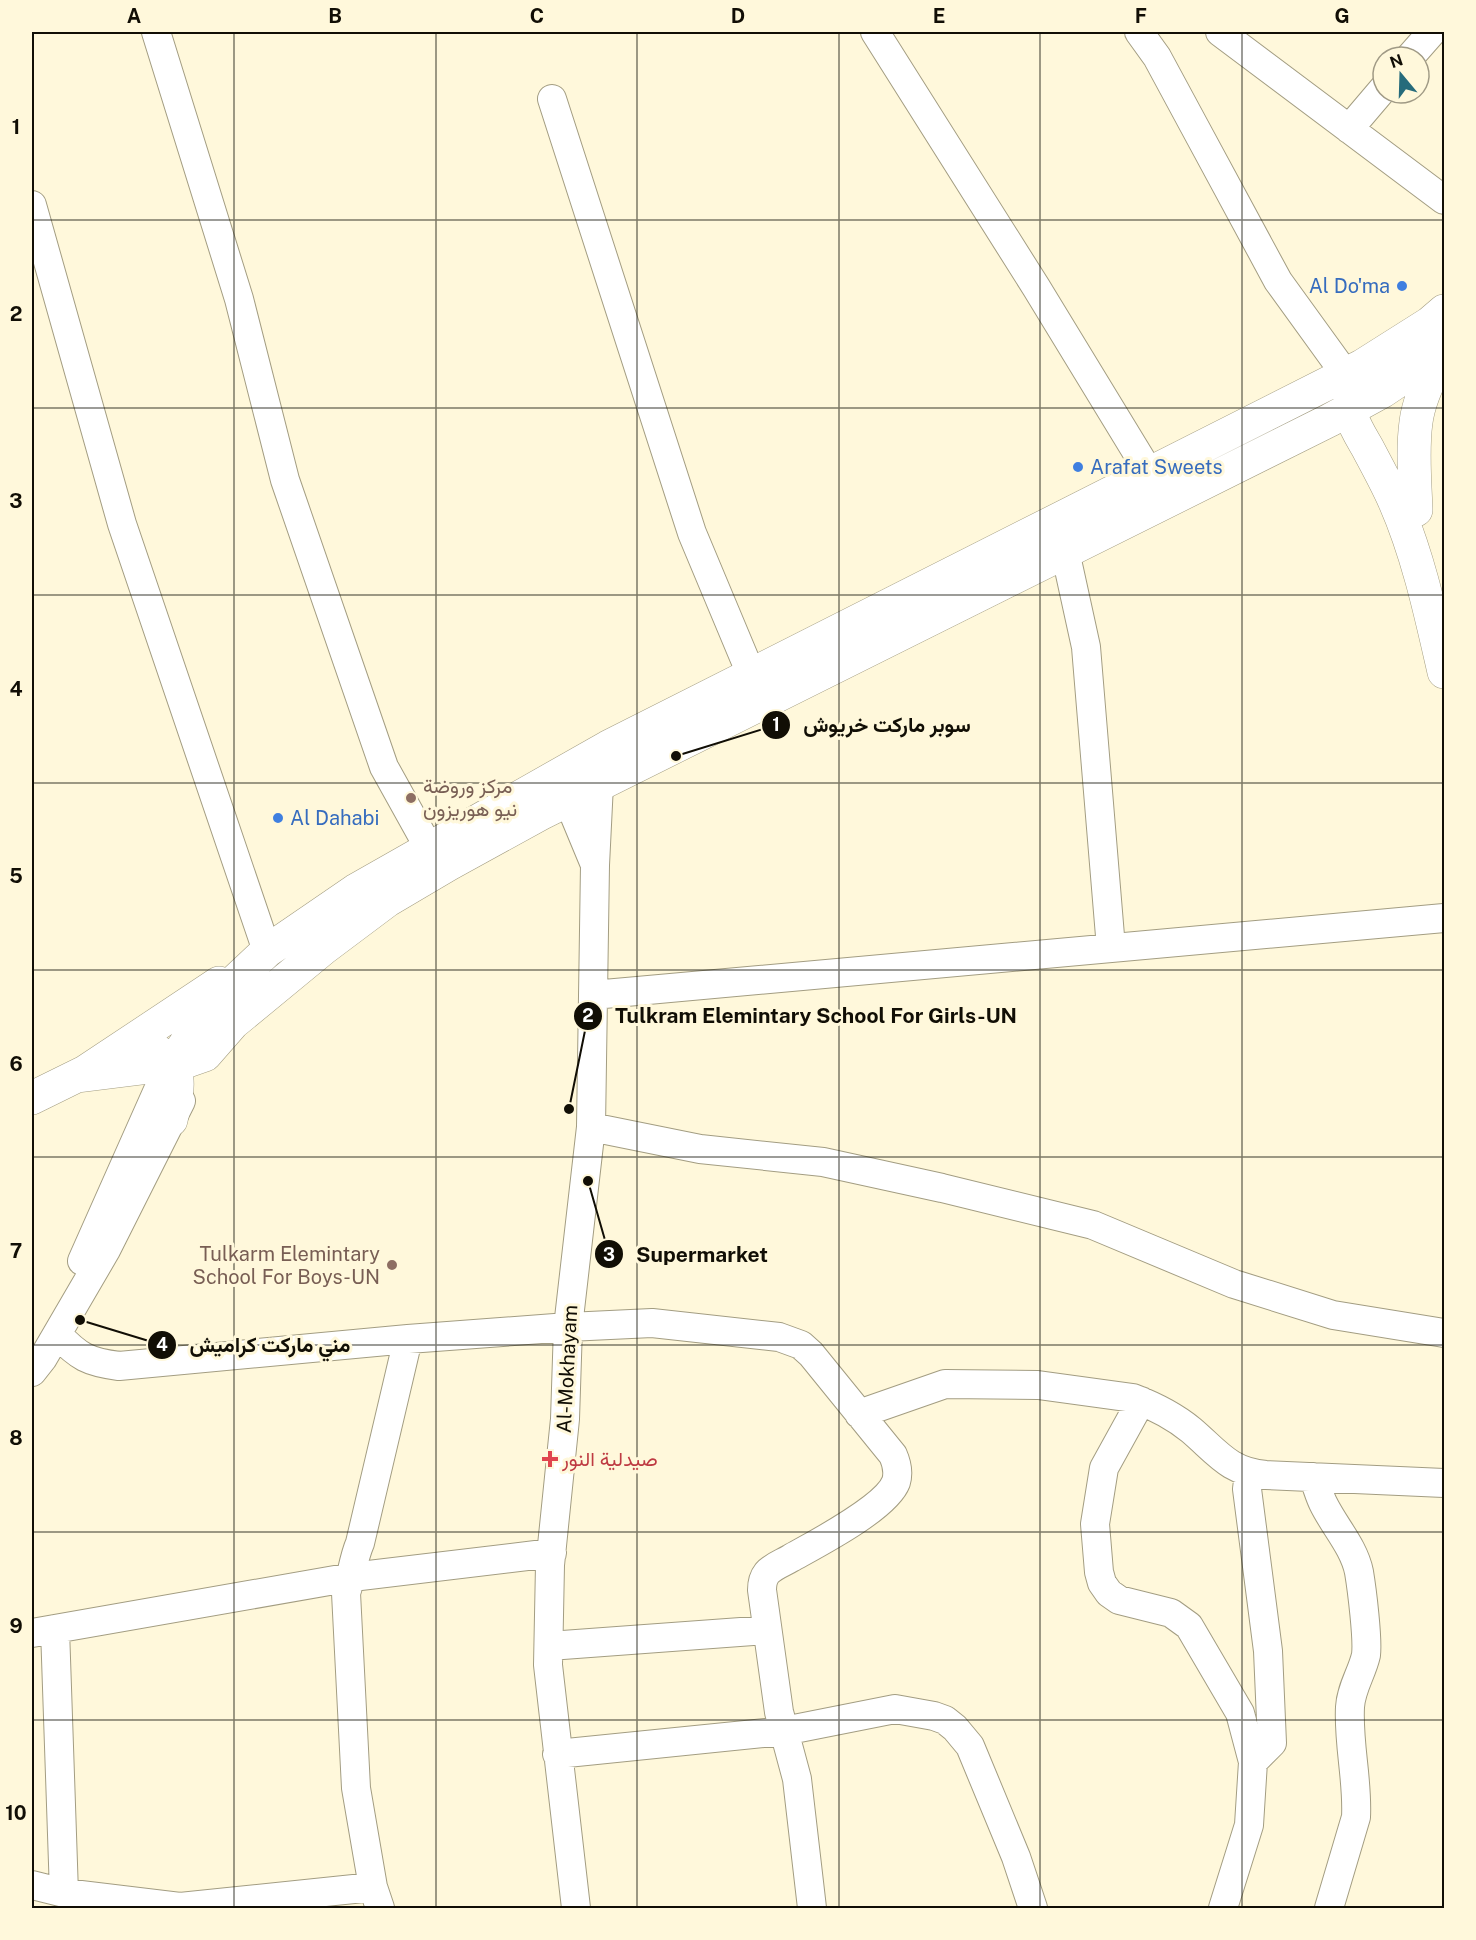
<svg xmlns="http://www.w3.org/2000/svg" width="1476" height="1940" viewBox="0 0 1476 1940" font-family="'Public Sans',Vazirmatn,sans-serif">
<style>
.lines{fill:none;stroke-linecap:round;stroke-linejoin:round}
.minor-casing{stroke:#a39d82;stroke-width:30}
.major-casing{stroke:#a39d82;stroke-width:34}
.minor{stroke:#fff;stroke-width:28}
.major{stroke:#fff;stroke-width:33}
.grid{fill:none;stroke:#110e05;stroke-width:1.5;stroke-opacity:0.55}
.shop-dot{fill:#3f7fe0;stroke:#fff8db;stroke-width:2}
.education-dot{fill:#8d6e63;stroke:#fff8db;stroke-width:2}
.health-dot{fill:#e0444e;stroke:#fff8db;stroke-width:2}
.labels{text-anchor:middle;stroke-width:6;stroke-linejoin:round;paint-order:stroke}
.shop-label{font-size:20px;fill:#366cbe;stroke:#fff8db;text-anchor:start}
.education-label{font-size:20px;fill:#785e54;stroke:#fff8db;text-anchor:start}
.street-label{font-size:20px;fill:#110e05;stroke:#fff8db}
.health-label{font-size:20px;fill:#be3a42;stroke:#fff8db;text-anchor:start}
.leader{fill:none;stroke:#110e05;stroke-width:2}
.callout-dot{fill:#110e05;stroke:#fff8db;stroke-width:2}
.mark-label{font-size:18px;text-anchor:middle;font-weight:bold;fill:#fff}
.callout-label{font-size:21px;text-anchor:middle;font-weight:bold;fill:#110e05;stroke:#fff8db;stroke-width:6;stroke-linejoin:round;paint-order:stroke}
.neatline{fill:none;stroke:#110e05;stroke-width:2}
.grid-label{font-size:20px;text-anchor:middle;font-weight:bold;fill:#110e05}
</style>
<rect width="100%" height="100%" fill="#fff8db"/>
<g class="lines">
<g class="minor-casing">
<path id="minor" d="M156 32 239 299 285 480 384 767 429 848
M875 32 1036 287 1150 474
M1139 32 1157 57 1191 120 1278 281 1346 375
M1220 32 1444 200
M1410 57 1432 32
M552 99 692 533 751 674
M1349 129 1383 89
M32 205 122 524 267 951
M1065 551 1086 647 1111 948
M593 995 1444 918
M591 1127 700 1149 823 1162 942 1188 1093 1225 1234 1284 1333 1315 1444 1333
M82 1261 162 1081 172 1064
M57 1334C79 1357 88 1362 119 1366L408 1339 568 1327 652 1323 779 1337 801 1345 811 1354 893 1455C897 1464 899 1472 896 1482 886 1508 816 1544 791 1558 783 1563 773 1566 767 1573 763 1578 762 1584 762 1590L779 1712 797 1779 812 1908
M32 1372 43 1358 106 1250 181 1101
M1141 1401 1104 1468 1095 1524 1099 1572 1102 1583 1109 1593 1119 1600 1171 1613 1189 1626 1240 1713 1253 1762 1249 1825 1223 1908
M859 1414 945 1384 1038 1385 1133 1398C1154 1406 1174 1416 1191 1430 1217 1452 1229 1472 1266 1475L1444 1483
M1249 1473 1247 1489 1268 1651 1272 1743 1253 1762
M1313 1477C1317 1486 1319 1495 1323 1503 1334 1526 1354 1547 1359 1572 1362 1590 1368 1639 1366 1655 1362 1673 1351 1688 1350 1707 1348 1744 1358 1780 1356 1817L1329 1908
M55 1629 64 1893
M32 1633 352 1577 552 1553
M549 1646 767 1630
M557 1754 784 1731 895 1709 934 1716 945 1720 955 1728 970 1746 1016 1857 1033 1908
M32 1885 64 1893 180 1907 373 1887
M380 1908 373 1887 356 1788 346 1593C352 1576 353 1559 360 1543L408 1339
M576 1908 548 1665 550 1565 565 1419 568 1327 591 1127 595 865 599 784 568 770V800L595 865"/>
</g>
<g class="major-casing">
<path id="major" d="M1354 387C1343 409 1356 428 1367 447 1376 464 1386 482 1394 500 1418 554 1431 615 1444 672
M1416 510C1415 481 1412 451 1416 422 1419 398 1432 375 1441 353
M157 1051C186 1069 177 1092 171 1120
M172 1064 204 1016 233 983 267 951 356 890 608 747 1362 366 1430 323 1444 311
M85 1072 219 983
M78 1076 182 1063 205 1055 233 1023 324 948 388 900 449 864 540 814 1330 420 1383 391 1444 350
M32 1098 97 1066"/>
</g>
<use href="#minor" class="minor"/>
<use href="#major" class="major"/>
</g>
<path class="grid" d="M234 32V1908M436 32V1908M637 32V1908M839 32V1908M1040 32V1908M1242 32V1908M32 220H1444M32 408H1444M32 595H1444M32 783H1444M32 970H1444M32 1157H1444M32 1345H1444M32 1532H1444M32 1720H1444"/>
<g class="shop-dot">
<circle cx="1402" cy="286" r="6"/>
<circle cx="1078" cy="467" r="6"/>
<circle cx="278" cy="818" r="6"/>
</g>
<g class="education-dot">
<circle cx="411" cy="798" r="6"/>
<circle cx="392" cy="1265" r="6"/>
</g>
<path class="health-dot" d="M547 1450h6v6h6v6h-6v6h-6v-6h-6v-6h6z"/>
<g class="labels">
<g class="shop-label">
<text x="1390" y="293" text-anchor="end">Al Do'ma</text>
<text x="1090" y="474">Arafat Sweets</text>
<text x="290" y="825">Al Dahabi</text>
</g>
<g class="education-label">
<text x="423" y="793">مركز وروضة<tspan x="423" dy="23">نيو هوريزون</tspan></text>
<text x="380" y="1261" text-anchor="end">Tulkarm Elemintary<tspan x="380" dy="23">School For Boys-UN</tspan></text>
</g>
<g class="street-label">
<text transform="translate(567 1369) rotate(-87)" y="7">Al-Mokhayam</text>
</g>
<g class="health-label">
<text x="562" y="1466">صيدلية النور</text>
</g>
</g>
<path class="leader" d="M676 756L776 725M569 1109L588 1016M588 1181L609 1254M80 1320L162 1345"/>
<g class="callout-dot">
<circle cx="676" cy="756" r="6"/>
<circle cx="569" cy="1109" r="6"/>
<circle cx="588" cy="1181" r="6"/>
<circle cx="80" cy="1320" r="6"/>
<circle cx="776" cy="725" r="15"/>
<circle cx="588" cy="1016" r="15"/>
<circle cx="609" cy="1254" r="15"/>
<circle cx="162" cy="1345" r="15"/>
</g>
<g class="mark-label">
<text x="776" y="731">1</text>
<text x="588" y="1022">2</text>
<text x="609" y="1261">3</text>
<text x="162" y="1351">4</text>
</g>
<g class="callout-label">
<text x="887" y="732">سوبر ماركت خريوش</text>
<text x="816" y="1023">Tulkram Elemintary School For Girls-UN</text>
<text x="702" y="1262">Supermarket</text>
<text x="270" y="1352">مني ماركت كراميش</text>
</g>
<rect width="1476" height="1940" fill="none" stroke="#fff8db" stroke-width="66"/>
<g transform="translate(1401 75) rotate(341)"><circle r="28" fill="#fff8db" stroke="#a09a85" stroke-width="1.5"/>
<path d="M0-4.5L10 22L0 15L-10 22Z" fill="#266b7b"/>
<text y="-9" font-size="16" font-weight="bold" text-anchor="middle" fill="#110e05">N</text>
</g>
<rect x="33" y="33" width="1410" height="1874" class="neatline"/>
<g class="grid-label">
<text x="134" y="23">A</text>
<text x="335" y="23">B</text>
<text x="537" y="23">C</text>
<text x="738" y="23">D</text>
<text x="939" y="23">E</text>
<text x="1141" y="23">F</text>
<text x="1342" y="23">G</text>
<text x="16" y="134">1</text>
<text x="16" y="321">2</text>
<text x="16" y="508">3</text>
<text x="16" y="696">4</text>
<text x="16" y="883">5</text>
<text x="16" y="1071">6</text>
<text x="16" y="1258">7</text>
<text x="16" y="1445">8</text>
<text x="16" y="1633">9</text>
<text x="16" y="1820">10</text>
</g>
</svg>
